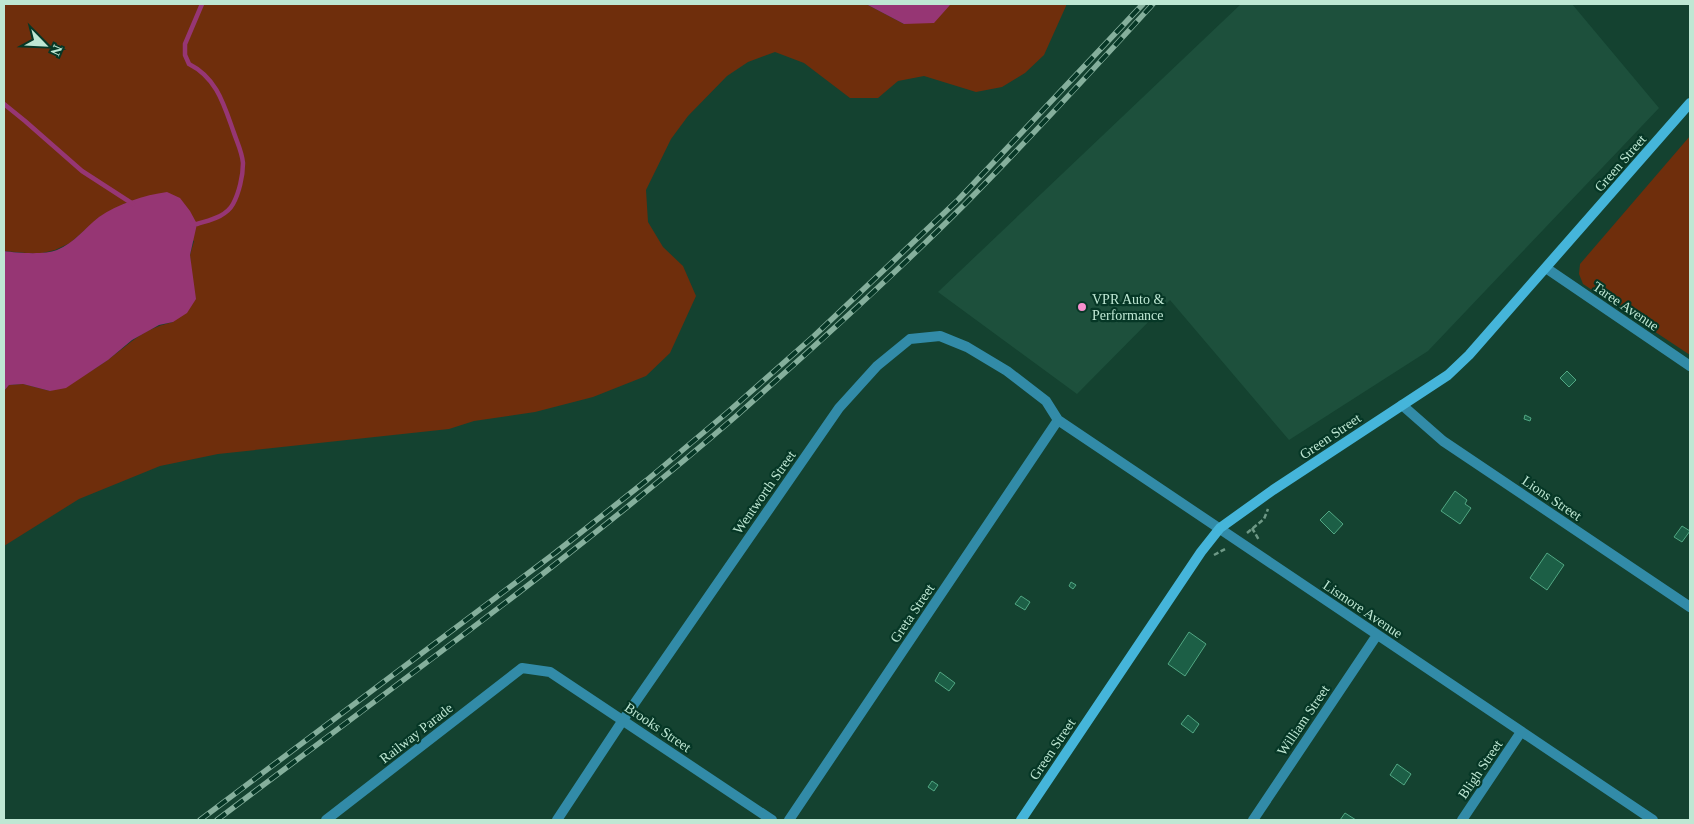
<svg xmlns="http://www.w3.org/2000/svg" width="1694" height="824" viewBox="0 0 1694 824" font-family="'Times New Roman',serif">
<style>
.built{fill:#1d503c}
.green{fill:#6f2e0c}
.water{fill:#963674}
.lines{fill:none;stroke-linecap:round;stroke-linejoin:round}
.stream{stroke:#963674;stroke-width:4.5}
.building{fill:#1c5f46;stroke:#51a783}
.path{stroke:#6e9986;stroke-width:2.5;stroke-dasharray:5 2.5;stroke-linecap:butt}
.street{stroke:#328ba8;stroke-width:10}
.secondary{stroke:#45b5da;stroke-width:10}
.rail-casing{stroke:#85af9c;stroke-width:5.5}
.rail{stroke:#063726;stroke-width:4;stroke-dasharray:11;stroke-linecap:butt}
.poi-dot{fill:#f790ce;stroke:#063726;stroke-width:2}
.labels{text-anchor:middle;stroke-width:4.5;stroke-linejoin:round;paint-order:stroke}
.street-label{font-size:14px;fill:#bee7d3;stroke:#063726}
.poi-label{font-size:14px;fill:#bee7d3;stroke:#063726;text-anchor:start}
</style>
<rect width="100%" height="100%" fill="#144230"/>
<path class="built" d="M1241 4H1572L1659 108 1428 351 1289 440 1170 300 1077 394 938 292Z"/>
<path class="green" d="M4 4H866L904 24 950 5 949 4H1066V6L1044 55 1025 73 1002 87 976 92 924 76 898 81 878 98H850L804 63 775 52 748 62 727 76 688 116 671 139 646 190 648 222 663 247 683 266 696 296 670 353 646 376 593 397 535 412 474 421 449 429 218 454 160 466 79 499 4 546V391L9 385 23 384 50 391C65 384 82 377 96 368 125 350 137 330 173 322L191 269 190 255 194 241 128 202 101 216 70 243 55 250 38 254 4 251Z
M1690 136V355L1583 284 1579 274 1580 264Z"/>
<path class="water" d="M866 4H949L950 5 934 23 904 24Z
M167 192 180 198 190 211 197 224 190 255 196 299 187 313 173 322 159 325 132 340 108 360 66 388 50 391 23 384 9 385 4 391V251C18 253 44 255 57 250 74 243 85 228 99 217 118 204 144 195 167 192Z"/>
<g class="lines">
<path class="stream" d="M4 104 25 121 82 171 133 204
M192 224H197C209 220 226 217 233 204 239 193 243 176 243 163 242 152 237 142 234 133 224 105 217 78 189 64L185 55V44L202 4"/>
</g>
<path class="building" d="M1567 371 1576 380 1569 387 1560 378Z
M1525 415 1531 418 1530 421 1524 419Z
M1455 491 1467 500 1465 504 1471 508 1460 524 1441 511Z
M1329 511 1343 524 1334 534 1320 520Z
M1682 526 1690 531 1682 542 1674 537Z
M1547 553 1564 565 1547 590 1530 578Z
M1071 582 1076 585 1073 589 1069 586Z
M1021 596 1030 602 1025 610 1015 604Z
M1189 632 1206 644 1185 676 1168 664Z
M940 672 955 683 949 691 935 681Z
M1188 715 1199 724 1193 733 1181 724Z
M1397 764 1411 774 1404 785 1390 775Z
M932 781 938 785 934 791 928 787Z
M1345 813 1356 820H1340Z"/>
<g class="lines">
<path class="path" d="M1252 528 1259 540
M1247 533 1264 519 1268 509
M1214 555 1227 548"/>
<path class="street" d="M1546 268 1690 366
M1402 405 1443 441 1690 607
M326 820 522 668 550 672 772 820
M557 820 623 720 839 408 877 366 910 339 940 336 967 347 1007 371 1046 401 1058 420 1653 820
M789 820 1058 420
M1253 820 1377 635
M1462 820 1521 732"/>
<path class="secondary" d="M1021 820 1201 552 1220 528 1273 490 1448 375 1469 355 1690 103"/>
<g class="rail-casing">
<path id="rail" d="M200 820 555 553 647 480 729 411 814 336 959 199 1143 4
M217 820C391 688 570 560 735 417 813 348 891 278 965 204 1029 139 1091 72 1153 4"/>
</g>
<use href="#rail" class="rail"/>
</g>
<circle class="poi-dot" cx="1082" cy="307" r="5"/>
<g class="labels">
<g class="street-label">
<text transform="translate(1620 163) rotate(-49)" y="5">Green Street</text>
<text transform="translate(1626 306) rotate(34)" y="5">Taree Avenue</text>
<text transform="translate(1330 436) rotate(-34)" y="5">Green Street</text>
<text transform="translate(764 492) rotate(-55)" y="5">Wentworth Street</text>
<text transform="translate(1552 498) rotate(34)" y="5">Lions Street</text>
<text transform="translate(1363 609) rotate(34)" y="5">Lismore Avenue</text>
<text transform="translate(912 613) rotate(-56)" y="5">Greta Street</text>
<text transform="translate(1303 720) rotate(-56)" y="5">William Street</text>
<text transform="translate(658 727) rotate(34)" y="5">Brooks Street</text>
<text transform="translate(416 733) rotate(-38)" y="5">Railway Parade</text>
<text transform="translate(1052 749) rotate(-56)" y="5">Green Street</text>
<text transform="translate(1480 769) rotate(-56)" y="5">Bligh Street</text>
</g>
<g class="poi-label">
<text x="1092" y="304">VPR Auto &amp;<tspan x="1092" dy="16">Performance</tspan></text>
</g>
</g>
<rect width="1694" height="824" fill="none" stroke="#bee7d3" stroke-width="10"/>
<g transform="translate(45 45) rotate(114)" stroke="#063726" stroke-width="4" paint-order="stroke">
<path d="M0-4L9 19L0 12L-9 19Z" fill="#bee7d3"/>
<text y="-8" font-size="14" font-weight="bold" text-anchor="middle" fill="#bee7d3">N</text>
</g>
</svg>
